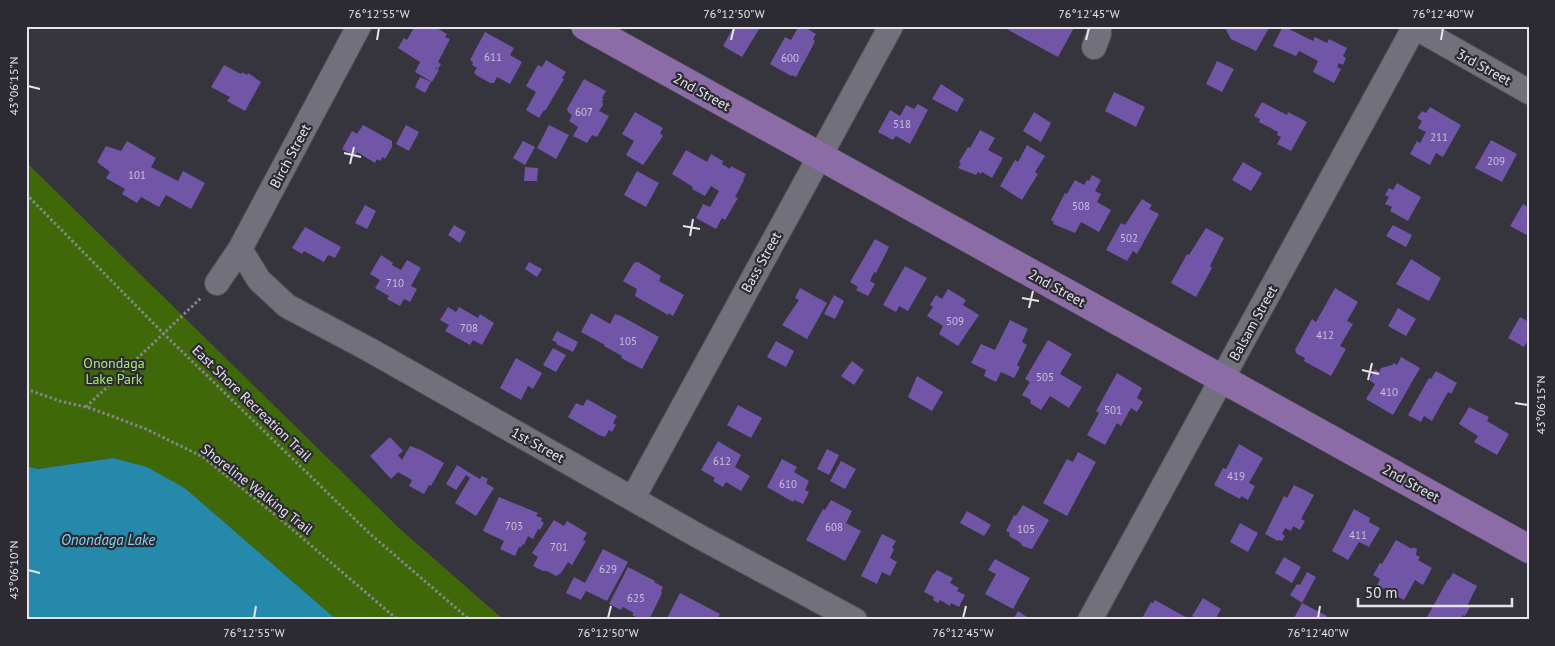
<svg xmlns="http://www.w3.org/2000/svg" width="1555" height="646" viewBox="0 0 1555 646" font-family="'PT Sans',sans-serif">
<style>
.green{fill:#3f6909}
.water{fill:#2589ab}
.building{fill:#7156a8}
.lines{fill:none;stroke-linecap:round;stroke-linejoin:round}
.minor-casing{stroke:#525057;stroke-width:26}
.major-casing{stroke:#525057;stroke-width:29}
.path{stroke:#87858c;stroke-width:3;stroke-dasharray:2.5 2.5;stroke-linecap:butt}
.minor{stroke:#72707a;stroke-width:24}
.major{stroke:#8b6ca6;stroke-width:28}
.ticks{fill:none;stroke:#e6e4ea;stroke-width:2}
.labels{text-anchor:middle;stroke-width:4.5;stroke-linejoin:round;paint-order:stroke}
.number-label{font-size:11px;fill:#c9c0da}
.street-label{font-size:14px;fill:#e6e4ea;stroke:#2c2a32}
.park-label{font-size:14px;fill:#ace877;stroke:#2c2a32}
.water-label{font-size:15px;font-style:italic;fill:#83d6f8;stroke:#2c2a32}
.neatline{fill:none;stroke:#e6e4ea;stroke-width:2}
.ticks-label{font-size:12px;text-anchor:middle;fill:#e6e4ea}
</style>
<rect width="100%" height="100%" fill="#36343d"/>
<path class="green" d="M26 162 400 529 504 620H337L186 489 113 458 38 469 26 466Z"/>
<path class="water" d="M113 458 147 467 186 489 337 620H26V466L38 469Z"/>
<path class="building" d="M415 26H433L447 34 445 37 450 39 438 62 441 64 438 69 435 67V68L439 70 432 82 415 72 420 62 398 48 404 38 407 40Z
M734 26H761L742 57 723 46Z
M799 26H803L816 34 813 39 815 41 810 51 796 77 792 75 791 76 770 64 785 37 791 40Z
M1001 26H1075L1058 57Z
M1224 26H1270L1256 51 1231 39Z
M1283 26 1313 41 1315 37 1327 43 1329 39 1347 48 1343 56 1346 58 1343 65 1339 63 1337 67 1341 69 1334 83 1313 72 1318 61 1299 51 1296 56 1273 46Z
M485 32 514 48 510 55 522 62 510 84 497 77 494 83H490L476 75 474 72 477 68 472 65 473 62 470 60Z
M546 60 566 72 562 78 564 79 545 111 544 110 539 118 526 110 536 92 526 86 538 65 542 67Z
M1217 61 1234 69 1222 92 1206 84Z
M224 65 241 74 242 72 247 75 248 73 261 82 245 111 227 101 230 97 211 87Z
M420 77 431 82 425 93 415 87Z
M584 79 606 91 602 98 604 99 602 101 603 105 599 111 609 116 597 137 592 135 587 143 573 136 578 127 569 121 572 115 568 112 567 109Z
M941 84 964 99 957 112 932 99Z
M1114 92 1145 107 1136 127 1105 111Z
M1262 102 1287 115 1288 112 1307 122 1291 151 1277 144 1281 137 1277 135 1278 132 1259 122 1260 119 1254 116Z
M918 104 928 110 910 144 896 136 893 140 878 132 890 110 900 116 906 105 914 109Z
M1430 107 1461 125 1443 157 1436 153 1430 165 1410 154 1417 141 1420 143 1426 132 1418 128 1422 121 1417 118 1422 111 1426 113Z
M635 112 663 128 660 133 663 136 643 165 626 155 634 141 622 134Z
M1034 112 1051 123 1041 142 1023 131Z
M363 125 392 141V147L385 159 383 157 380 161 377 159 375 163 357 152 355 156 342 149 352 131 357 134Z
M406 125 419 132 409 151 396 144Z
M549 125 569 135 556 159 537 148Z
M980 130 995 138 988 150 1003 158 992 178 982 172 981 174 978 172 976 175 958 168 961 163 959 162 968 147 970 148Z
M1491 140 1517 154 1502 182 1475 168Z
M127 141 156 158 151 167 178 181 183 171 205 183 191 209 166 195 159 207 141 197 137 203 122 194 125 189 106 178 110 172 97 162 106 146 121 151Z
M523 141 535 147 525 165 513 158Z
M1027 145 1045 156 1035 172 1038 174 1022 200 1000 186 1015 160 1018 162Z
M686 150 707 162 711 154 723 161 722 164 730 169 731 166 746 174 743 180H744L735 197 738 198 725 220 722 218 716 229 696 218 703 204 710 207 719 191 711 186 705 196 692 189 693 187 672 174Z
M1243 162 1262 173 1251 191 1232 180Z
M525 167 538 168 537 181H524Z
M637 171 659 183 646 207 624 195Z
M1092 175 1101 180 1095 191 1101 194 1097 202 1111 210 1099 232 1081 222 1075 233 1053 224 1054 222 1051 220 1065 193 1067 194 1075 180 1084 185 1087 180 1089 181Z
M1397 183 1421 197 1408 221 1390 211 1392 207 1385 204 1389 197 1385 195 1389 188 1393 190Z
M1142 199 1152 205 1149 209 1159 214 1137 254 1133 251 1127 261 1106 250 1121 223 1125 225Z
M1523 204 1529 208V236L1510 226Z
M365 205 376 211 367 229 355 223Z
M454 225 466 232 460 243 448 235Z
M1393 225 1412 235 1406 247 1386 236Z
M305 227 341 247 335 258 328 255 324 262 304 251 302 254 292 248Z
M1206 228 1224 238 1210 266 1212 268 1196 297 1171 283 1187 254 1189 255Z
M875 239 889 247 876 273 874 272 870 281 875 284 868 296 856 290 858 287 850 282Z
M381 255 393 263 392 265 401 270 407 260 421 268 411 286 417 289 410 302 404 299 400 306 387 299 389 296 375 288 380 280 370 274Z
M1411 259 1441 278 1429 301 1396 284Z
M529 262 542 269 537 277 525 269Z
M638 262 661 276 659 281 684 295 673 316 669 313 668 315 635 296 637 289 623 281 634 263Z
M905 266 927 278 908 311 899 306 896 312 883 305Z
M800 288 827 303 807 339 782 325 799 300 795 298Z
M1335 288 1358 302 1347 321 1353 324 1340 346 1346 349 1331 376 1304 361 1305 358 1297 354 1295 350 1312 319 1316 322Z
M948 289 966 300 963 305 979 315 958 346 939 334 943 326 927 316 933 307 930 305 936 295 942 299Z
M834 295 844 301 835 319 824 314Z
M448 307 456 312 459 307 478 318 480 314 494 323 482 345 473 340 470 345 445 331 449 325 440 320Z
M1398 308 1416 319 1406 336 1388 326Z
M591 313 610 324 615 314 621 316 659 337 642 369 621 358 622 356 604 346 605 345 581 332Z
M1520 317 1529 322V339L1524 347 1508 338Z
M1010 320 1028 329 1022 342 1027 345 1017 365 1020 367 1014 378 1001 372 996 382 984 376 986 370 971 363 981 344 995 350Z
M557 331 578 342 573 352 556 344 557 343 552 340Z
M1048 340 1072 354 1060 374 1082 387 1069 408 1050 396 1041 410 1030 403 1031 400 1022 395 1030 382 1025 379Z
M776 341 794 351 786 367 767 357Z
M553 348 566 355 556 372 543 365Z
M1401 357 1420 368 1393 415 1366 399 1375 384 1369 380 1375 369 1379 372 1381 368 1392 365 1394 363 1397 365Z
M516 358 542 373 533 389 528 386 521 400 500 388Z
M852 361 864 370 854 385 841 376Z
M1436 371 1457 383 1451 394 1448 392 1432 421 1424 416 1421 422 1408 415 1429 378 1431 379Z
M1117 373 1142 388 1137 398 1143 402 1137 412 1131 408 1121 426 1117 423 1105 445 1087 435 1099 413 1096 411Z
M917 376 943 392 932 411 908 397Z
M587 399 617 416 613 423 616 425 612 432 609 430 605 437 599 435 568 417 576 403 583 406Z
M738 405 762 418 751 438 727 425Z
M1469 407 1489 417 1487 421 1509 434 1497 455 1474 442 1478 436 1459 424Z
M390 437 403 451 398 455 402 460 410 446 421 450 444 463 431 486 429 485 424 494 409 486 412 480 398 472 391 479 370 456Z
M718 441 741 455 735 467 750 476 741 491 726 482 723 487 713 481 715 478 701 470Z
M1239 444 1263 458 1249 483 1255 486 1248 500 1241 496 1240 499 1214 485 1223 468 1226 469Z
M827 449 839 455 829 475 817 469Z
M1078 452 1096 462 1067 516 1043 503 1067 459 1073 462Z
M782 459 797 467 794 472 809 481 805 490 809 492 803 504 794 500 793 502 767 487Z
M841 461 856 469 845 489 830 481Z
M457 465 480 479 482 476 488 479 486 483 494 488 476 516 455 503 470 478 466 475 456 490 446 484Z
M1294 485 1314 495 1301 519 1305 521 1300 530 1293 526 1291 531 1285 528 1282 534 1285 536 1282 541 1279 540 1278 541 1265 534 1284 496 1287 498Z
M499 497 538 513 536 516 542 518 541 521 544 523 540 530 538 529 533 539 528 536 524 545 523 544 521 547H519L515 556 500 549 504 541 483 531Z
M831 500 852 511 846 523 861 531 845 561 806 540 823 509 825 510Z
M1023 505 1049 520 1032 549 1022 546 1021 543 1009 536 1010 533 1006 531 1014 515 1016 516Z
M1354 509 1370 518 1369 522 1380 528 1369 547 1359 542 1348 560 1332 551Z
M967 511 991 525 984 536 960 523Z
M554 520 564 526 567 521 587 533 583 540 586 541 572 565 568 562 561 573 556 576 547 571H543L533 566 538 557 532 553Z
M1240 523 1258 533 1248 552 1230 542Z
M882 534 896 541 892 548 894 549 890 558 897 562 890 576 882 572 877 584 861 576Z
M1396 540 1412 549 1413 547 1417 549 1416 555 1420 557 1418 560 1432 568 1423 585 1415 580 1404 600 1377 585 1380 579 1373 575 1380 563 1382 564Z
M603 549 628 562 607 601 586 591 581 600 566 593 574 577 585 583Z
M1284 557 1301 567 1292 583 1275 573Z
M995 559 1030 578 1013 609 985 594 996 574 988 570Z
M628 567 655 581 654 582 663 587 661 592 662 593 649 620H642L632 615 634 613 623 607 621 610 609 604Z
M937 570 953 578 950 583 959 588 957 591 965 595 959 607 951 603 950 606 940 600 938 603 933 600 934 597 924 592 933 574H934Z
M1307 572 1316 577 1302 603 1290 595 1297 584 1300 585Z
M1453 573 1477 586 1467 606 1470 607 1465 616 1463 615 1460 620 1426 619 1448 579 1449 580Z
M680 593 720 614 717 620H666Z
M1203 598 1221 609 1215 620H1199L1192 616Z
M1155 600 1191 620H1141L1151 602 1153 603Z
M1302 603 1327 616 1325 620H1293Z
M1018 611 1030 619 1029 620H1013Z"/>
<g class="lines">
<g class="minor-casing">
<path id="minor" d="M1413 26 1529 92
M1094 47 1099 34V26
M240 249 259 280 287 306 370 350 700 537 855 620
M217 283 240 249 359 26
M633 498 891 26
M1090 620 1415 26"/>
</g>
<g class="major-casing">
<path id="major" d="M585 26 1529 549"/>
</g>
<path class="path" d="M26 194 163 333 369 533 470 620
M26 389 60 401 90 408 146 429 203 457 279 518 398 620
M86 407 202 297"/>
<use href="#minor" class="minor"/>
<use href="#major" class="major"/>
</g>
<path class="ticks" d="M377 40 379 28M731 40 734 28M1086 40 1089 28M1441 40 1443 28M28 86 40 89M344 153 361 157M350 164 354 147M683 226 700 229M690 236 693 219M1022 298 1039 301M1029 308 1033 291M1362 370 1379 374M1368 380 1372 363M1515 403 1528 405M28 570 40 573M254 618 256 606M608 618 611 606M963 618 966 606M1318 618 1320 606"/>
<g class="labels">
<g class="number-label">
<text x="493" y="61">611</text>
<text x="790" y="62">600</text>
<text x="584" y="116">607</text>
<text x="902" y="128">518</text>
<text x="1439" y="141">211</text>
<text x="1496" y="165">209</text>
<text x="137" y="179">101</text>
<text x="1081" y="210">508</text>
<text x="1129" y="242">502</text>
<text x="395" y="287">710</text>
<text x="955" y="325">509</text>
<text x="469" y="332">708</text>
<text x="1325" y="339">412</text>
<text x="628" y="345">105</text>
<text x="1045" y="381">505</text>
<text x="1389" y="396">410</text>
<text x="1113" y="414">501</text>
<text x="722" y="465">612</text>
<text x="1236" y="480">419</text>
<text x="788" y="488">610</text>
<text x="514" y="530">703</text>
<text x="834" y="531">608</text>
<text x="1026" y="533">105</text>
<text x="1358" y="539">411</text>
<text x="559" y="551">701</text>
<text x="608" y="573">629</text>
<text x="636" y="602">625</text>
</g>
<g class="street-label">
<text transform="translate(1484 67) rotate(29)" y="5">3rd Street</text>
<text transform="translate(702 92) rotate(29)" y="5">2nd Street</text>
<text transform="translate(290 156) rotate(-62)" y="5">Birch Street</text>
<text transform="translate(761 262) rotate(-61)" y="5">Bass Street</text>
<text transform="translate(1057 288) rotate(29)" y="5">2nd Street</text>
<text transform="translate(1253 323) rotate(-61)" y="5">Balsam Street</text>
<text transform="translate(252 403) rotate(44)" y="5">East Shore Recreation Trail</text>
<text transform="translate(538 445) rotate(29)" y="5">1st Street</text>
<text transform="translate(1411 483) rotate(29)" y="5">2nd Street</text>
<text transform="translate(257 489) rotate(38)" y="5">Shoreline Walking Trail</text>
</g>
<g class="park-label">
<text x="114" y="368">Onondaga<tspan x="114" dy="16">Lake Park</tspan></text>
</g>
<g class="water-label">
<text x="108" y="545">Onondaga Lake</text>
</g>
</g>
<rect width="1555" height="646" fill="none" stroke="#2c2a32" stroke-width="55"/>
<path d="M1358 598v8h154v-8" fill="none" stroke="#e6e4ea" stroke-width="2.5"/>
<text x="1365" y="598" font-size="15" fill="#e6e4ea" stroke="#2c2a32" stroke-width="4" paint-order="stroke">50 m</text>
<rect x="28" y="28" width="1500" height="590" class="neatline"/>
<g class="ticks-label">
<text x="379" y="18">76°12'55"W</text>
<text x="734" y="18">76°12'50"W</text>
<text x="1089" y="18">76°12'45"W</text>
<text x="1443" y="18">76°12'40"W</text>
<text transform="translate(14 86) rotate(-90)" y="4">43°06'15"N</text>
<text transform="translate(1541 405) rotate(-90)" y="4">43°06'15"N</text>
<text transform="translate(14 570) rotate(-90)" y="4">43°06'10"N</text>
<text x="254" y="637">76°12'55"W</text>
<text x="608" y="637">76°12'50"W</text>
<text x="963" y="637">76°12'45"W</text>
<text x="1318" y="637">76°12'40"W</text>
</g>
</svg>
